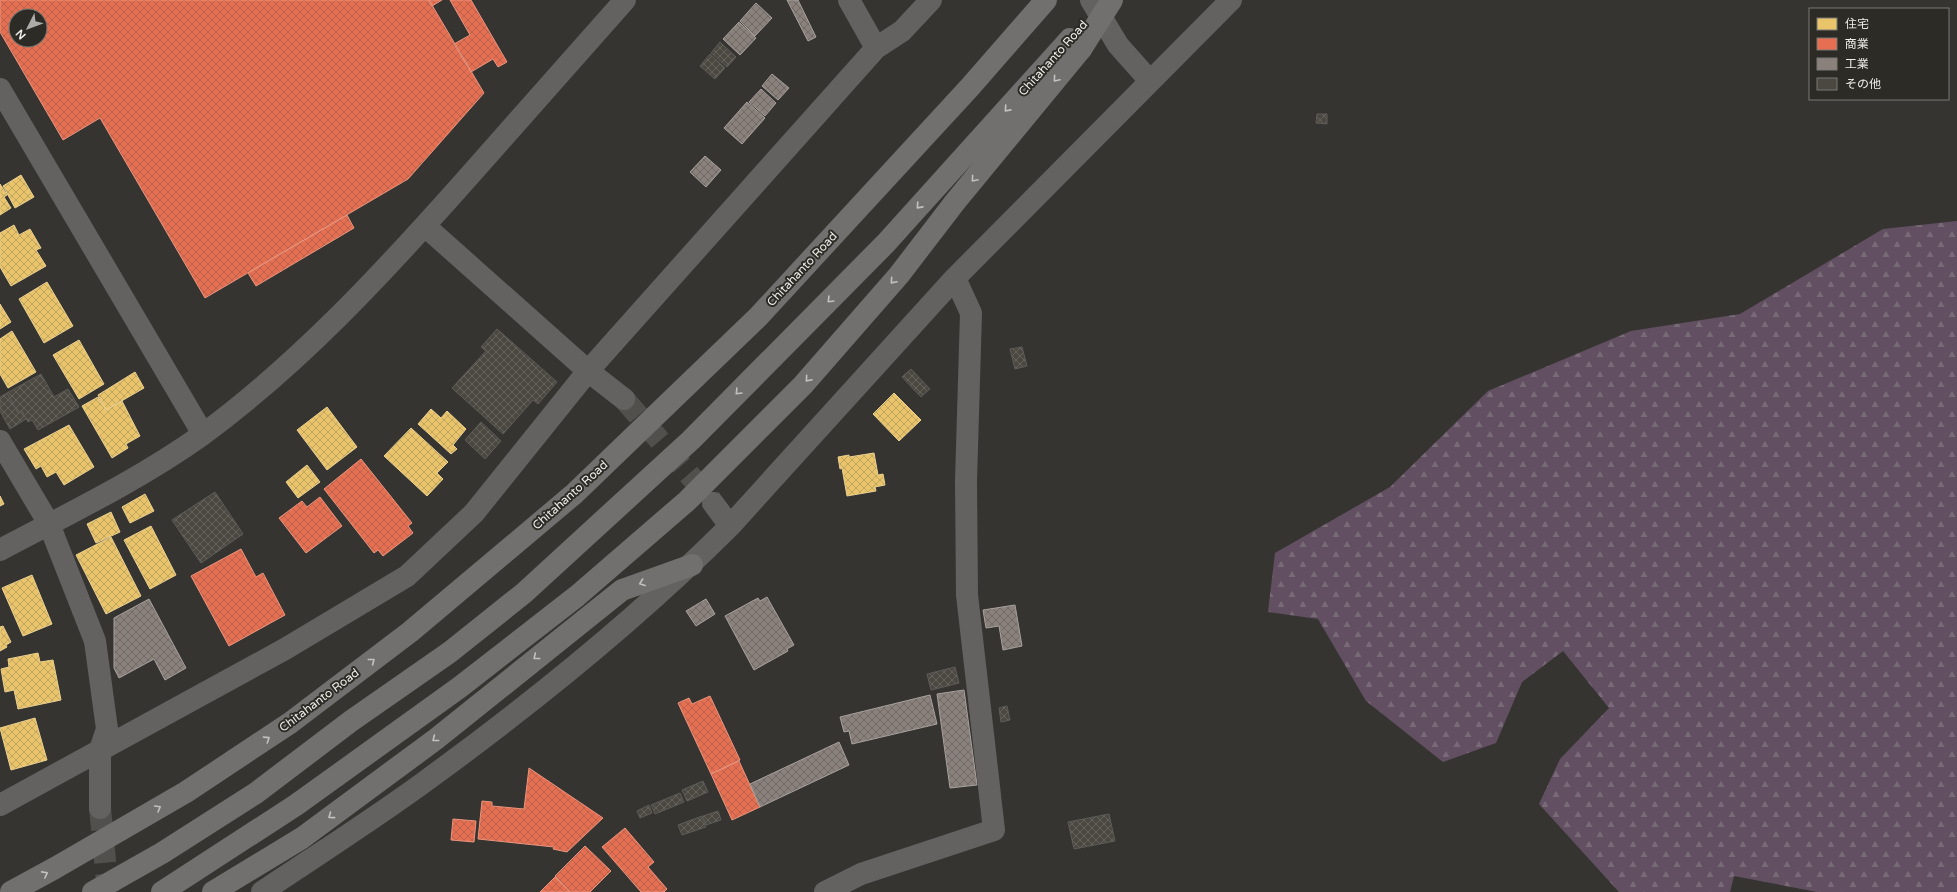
<svg xmlns="http://www.w3.org/2000/svg" width="1957" height="892" viewBox="0 0 1957 892" font-family="'Varela Round','Noto Sans JP',sans-serif">
<style>
.forest{fill:url(#forest-firs)}
.homes{fill:url(#homes-cross-hatch);stroke:#ead090}
.shops{fill:url(#shops-cross-hatch);stroke:#e9957f;fill-rule:evenodd}
.industry{fill:url(#industry-cross-hatch);stroke:#a8a19d}
.building{fill:url(#building-cross-hatch);stroke:#5d5c59}
.lines{fill:none;stroke-linecap:round;stroke-linejoin:round}
.minor-tunnel{stroke:#52504d;stroke-width:22;stroke-dasharray:22 11;stroke-linecap:butt}
.minor{stroke:#636261;stroke-width:22}
.highway{stroke:#72706e;stroke-width:22}
.highway-bridge{stroke:#72706e;stroke-width:22}
.oneway{stroke:#c3c1be}
.labels{text-anchor:middle;stroke-width:4;stroke-linejoin:round;paint-order:stroke}
.street-label{font-size:12px;fill:#eeede9;stroke:#2d2b26}
</style>
<defs>
<pattern id="forest-firs" width="22" height="20" patternUnits="userSpaceOnUse"><rect width="22" height="20" fill="#625062"/><path d="M5 1l3.5 6h-7zM16 11l3.5 6h-7z" fill="#796a78"/></pattern>
<pattern id="homes-cross-hatch" width="8" height="8" patternUnits="userSpaceOnUse"><rect width="8" height="8" fill="#e9c46a"/><path d="M0 0l8 8M0 8l8-8" fill="none" stroke="#c0a561"/></pattern>
<pattern id="shops-cross-hatch" width="8" height="8" patternUnits="userSpaceOnUse"><rect width="8" height="8" fill="#e76f51"/><path d="M0 0l8 8M0 8l8-8" fill="none" stroke="#b7634e"/></pattern>
<pattern id="industry-cross-hatch" width="8" height="8" patternUnits="userSpaceOnUse"><rect width="8" height="8" fill="#8a817c"/><path d="M0 0l8 8M0 8l8-8" fill="none" stroke="#6f6a66"/></pattern>
<pattern id="building-cross-hatch" width="8" height="8" patternUnits="userSpaceOnUse"><rect width="8" height="8" fill="#4b4841"/><path d="M0 0l8 8M0 8l8-8" fill="none" stroke="#65635c"/></pattern>
</defs>
<rect width="100%" height="100%" fill="#363431"/>
<path class="forest" d="M1957 221V892H1817L1734 876 1730 892H1619L1539 804 1560 759 1609 708 1563 651 1522 682 1496 743 1443 762 1366 701 1318 619 1268 612 1275 553 1390 487 1488 391 1631 331 1740 314 1883 229Z"/>
<path class="homes" d="M21 175 34 197 15 208 3 186Z
M0 184 7 195 4 197 11 208 0 215Z
M14 225 19 235 30 229 41 248 36 250 46 266 11 286 0 267V233Z
M47 282 73 326 44 343 19 299Z
M0 304 11 322 0 329Z
M12 331 36 372 8 388 0 374V339Z
M79 340 104 384 79 399 53 355Z
M135 372 144 388 106 410 98 395Z
M894 393 921 420 899 441 873 414Z
M98 397 106 410 122 401 140 436 126 444 128 448 112 458 82 406Z
M327 407 357 447 327 470 297 430Z
M431 409 441 418 447 411 466 429 453 445 457 449 451 454 418 424Z
M69 425 94 467 64 485 56 472 47 477 41 466 36 469 24 449Z
M411 428 448 462 437 473 443 479 427 496 384 456Z
M874 453 878 475 883 474 885 485 875 487 876 491 847 496 842 468 840 469 838 457 849 455V457Z
M307 465 320 482 298 498 286 482Z
M145 494 154 511 130 523 122 507Z
M0 496 4 504 0 506Z
M111 512 120 532 96 543 87 524Z
M151 526 176 575 150 589 124 540Z
M111 537 141 596 106 614 76 555Z
M32 575 52 624 23 636 2 588Z
M3 626 11 642 6 645 7 647 0 651V627Z
M38 653 40 662 53 660 61 700 18 709 14 690 5 692 1 669 9 667 8 659Z
M35 718 47 760 11 770 0 728Z"/>
<path class="shops" d="M0 0H429L484 93 408 179 205 298 100 118 63 140 0 32ZM16 16H40V40H16Z
M429 0H442L432 6Z
M450 0H471L507 62 498 67 493 59 471 72 454 44 470 35Z
M347 215 354 228 256 286 248 273Z
M361 459 412 523 408 526 413 533 383 556 378 550 374 553 324 489Z
M320 497 342 526 306 553 279 518 302 501 307 507Z
M241 549 256 577 263 573 285 615 229 646 191 576Z
M710 696 740 760 711 774 678 703 689 698 692 704Z
M739 761 760 807 732 820 711 774Z
M529 768 603 818 567 852 553 849 554 847 478 839 482 801 492 802V806L524 809Z
M453 819 476 821 474 842 451 840Z
M625 828 654 862 648 867 667 889 664 892H641L602 847Z
M585 846 611 871 590 892H570L555 876Z
M555 877 570 892H540Z"/>
<path class="industry" d="M787 0H798L816 37 808 41Z
M756 3 772 18 755 36 740 21Z
M739 22 756 38 740 55 723 39Z
M772 74 789 88 778 100 762 86Z
M761 89 776 103 765 116 749 102Z
M747 102 765 118 742 144 724 128Z
M705 156 721 170 706 187 690 172Z
M767 597 794 645 787 649 788 651 754 670 725 616 758 598 760 601Z
M149 599 186 668 165 680 154 659 119 678 114 668V618Z
M706 599 715 614 696 626 686 611Z
M1015 605 1022 646 1003 650 999 626 986 628 983 610Z
M964 690 977 785 950 788 937 694Z
M930 695 937 724 852 744 849 731 844 732 840 717Z
M839 742 849 765 760 807 750 784Z"/>
<path class="building" d="M720 42 736 57 727 67 711 53Z
M710 54 725 68 715 79 700 66Z
M1317 114H1327V124L1316 123Z
M497 329 557 382 538 404 533 400 503 434 452 388 486 351 481 347Z
M1022 347 1027 366 1015 369 1010 349Z
M911 369 930 389 921 397 902 377Z
M41 374 54 397 68 389 79 407 38 430 32 420 28 422 22 411 18 413 7 393Z
M7 393 18 413 22 411 26 419 10 429 0 411V397Z
M481 422 501 441 485 459 465 440Z
M215 492 243 534 201 563 172 520Z
M955 667 959 683 931 690 927 674Z
M1007 706 1010 720 1001 722 999 708Z
M703 781 708 792 687 801 682 790Z
M680 793 684 802 655 814 651 805Z
M649 805 652 813 640 818 637 811Z
M718 811 721 820 706 825 703 816Z
M1109 814 1115 841 1074 849 1068 822Z
M702 816 706 827 682 835 678 825Z"/>
<g class="lines">
<path class="minor-tunnel" d="M624 399 712 501
M100 808 108 892"/>
<path class="minor" d="M849 0 876 48
M1091 0 1118 45 1150 81
M0 89 203 434
M425 226 588 371 624 399
M0 441 49 524 95 641 107 729 100 750V808
M713 503 730 526
M0 550C68 514 139 480 202 435 300 363 382 274 463 183 517 122 571 61 625 0
M0 805 285 649 407 576 474 513 588 371 876 48 902 31 931 0
M262 892C317 855 374 819 427 780 534 702 637 619 730 526L955 278 1231 0
M825 892 861 874 994 830 967 595 966 481 971 313 955 278"/>
<path class="highway" d="M11 892 55 868 186 792 290 723 410 632 574 494 758 317 970 87 1046 0
M93 892 162 853 256 793 351 721 450 652 524 593 691 440 886 243 1070 39
M162 892 296 805 460 687 577 596 687 501 803 385 899 275 955 202 1081 49
M213 892 302 838 436 739 622 590 692 565"/>
<path class="highway-bridge" d="M1081 49 1112 0"/>
</g>
<defs><path id="oneway-chevron" d="M-2-3.5L2.5 0L-2 3.5" fill="none" stroke-width="1.6" stroke-linecap="round" stroke-linejoin="round"/></defs>
<g class="oneway">
<use href="#oneway-chevron" transform="translate(1056 79) rotate(130)"/>
<use href="#oneway-chevron" transform="translate(1007 109) rotate(132)"/>
<use href="#oneway-chevron" transform="translate(974 179) rotate(130)"/>
<use href="#oneway-chevron" transform="translate(919 206) rotate(132)"/>
<use href="#oneway-chevron" transform="translate(893 281) rotate(131)"/>
<use href="#oneway-chevron" transform="translate(830 300) rotate(135)"/>
<use href="#oneway-chevron" transform="translate(808 379) rotate(131)"/>
<use href="#oneway-chevron" transform="translate(738 392) rotate(134)"/>
<use href="#oneway-chevron" transform="translate(642 583) rotate(160)"/>
<use href="#oneway-chevron" transform="translate(536 657) rotate(141)"/>
<use href="#oneway-chevron" transform="translate(372 661) rotate(-38)"/>
<use href="#oneway-chevron" transform="translate(267 739) rotate(-33)"/>
<use href="#oneway-chevron" transform="translate(435 739) rotate(142)"/>
<use href="#oneway-chevron" transform="translate(158 808) rotate(-30)"/>
<use href="#oneway-chevron" transform="translate(331 816) rotate(144)"/>
<use href="#oneway-chevron" transform="translate(45 874) rotate(-28)"/>
</g>
<g class="labels">
<g class="street-label">
<text transform="translate(1053 58) rotate(-48)" y="4">Chitahanto Road</text>
<text transform="translate(802 269) rotate(-47)" y="4">Chitahanto Road</text>
<text transform="translate(570 495) rotate(-42)" y="4">Chitahanto Road</text>
<text transform="translate(319 700) rotate(-37)" y="4">Chitahanto Road</text>
</g>
</g>
<rect x="1809" y="8" width="140" height="92" fill="#2d2b26" stroke="#7a7974"/>
<rect x="1817" y="18" width="20" height="12" fill="#e9c46a" stroke="#7a7974"/>
<text x="1845" y="28" font-size="12" fill="#eeede9">住宅</text>
<rect x="1817" y="38" width="20" height="12" fill="#e76f51" stroke="#7a7974"/>
<text x="1845" y="48" font-size="12" fill="#eeede9">商業</text>
<rect x="1817" y="58" width="20" height="12" fill="#8a817c" stroke="#7a7974"/>
<text x="1845" y="68" font-size="12" fill="#eeede9">工業</text>
<rect x="1817" y="78" width="20" height="12" fill="#4b4841" stroke="#7a7974"/>
<text x="1845" y="88" font-size="12" fill="#eeede9">その他</text>
<g transform="translate(28 28) rotate(228)"><circle r="19" fill="#2d2b26" stroke="#7a7974"/>
<path d="M0-3L7 15L0 10L-7 15Z" fill="#aeaca9"/>
<text y="-6" font-size="11" font-weight="bold" text-anchor="middle" fill="#eeede9">N</text>
</g>
</svg>
